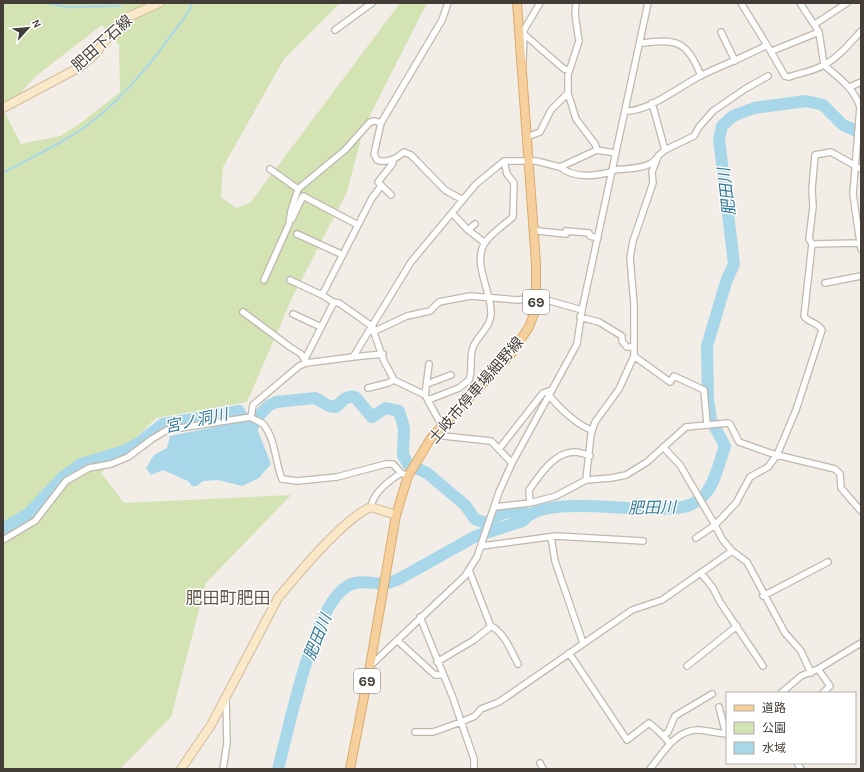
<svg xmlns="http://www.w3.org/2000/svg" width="864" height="772" viewBox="0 0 864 772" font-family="Karla,'Noto Sans JP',sans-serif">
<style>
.green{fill:#d4e3b3;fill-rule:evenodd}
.water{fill:#a8d7ea}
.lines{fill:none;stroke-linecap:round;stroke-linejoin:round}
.stream{stroke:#a8d7ea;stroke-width:2}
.river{stroke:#a8d7ea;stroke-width:12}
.street-casing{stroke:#c0b7ad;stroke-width:8}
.secondary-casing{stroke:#d1bc9d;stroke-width:10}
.primary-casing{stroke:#d9ab6e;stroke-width:10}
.street{stroke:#fff;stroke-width:5.5}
.secondary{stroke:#fae8c9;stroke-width:8}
.primary{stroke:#f5d09d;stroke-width:8}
.labels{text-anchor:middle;stroke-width:3;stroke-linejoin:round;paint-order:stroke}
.shield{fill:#fff;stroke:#7c7773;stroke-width:1}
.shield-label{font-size:14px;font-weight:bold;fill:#443d37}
.street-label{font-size:15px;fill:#443d37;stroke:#fff}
.water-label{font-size:16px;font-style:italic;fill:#357b98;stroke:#fff}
.quarter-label{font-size:17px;fill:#665a4f;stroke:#fff}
</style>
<rect width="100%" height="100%" fill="#f2ede7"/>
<path class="green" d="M3 3H340L284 59 223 167 221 197 236 208 250 203 400 3H427L364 127 347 192 292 298 247 402 156 418 101 473 124 503 291 495 206 583 171 717 120 769H3ZM102 25 119 45 120 92 78 125 60 136 21 144 4 111 36 76Z"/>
<path class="water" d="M244 421 258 431 271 464 259 478 242 486 218 480 203 481 197 486H192L188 481 163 470 151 475 146 468 154 455 167 448 170 436Z"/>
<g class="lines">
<path class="stream" d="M46 3 67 7 118 6 123 3
M3 173C33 156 66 142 93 121 133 89 159 52 189 11L192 3"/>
<path class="river" d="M3 529 28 514 63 477 81 464 124 451 139 443 163 424 239 411 245 424 252 428 257 418 268 406 276 402 315 398 329 406 336 407C342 401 347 395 355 397L372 417 386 408 399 411 404 428 403 455 408 464 427 473 465 505 475 519 485 523 501 514 509 512 528 514
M278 769C289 729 312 609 346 587 361 577 374 586 388 583 392 582 396 580 399 579L476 536 523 521C546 490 652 519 690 505 694 503 702 498 705 494 715 484 720 460 725 446L711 420 708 399 707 346 726 282 734 264 719 139 722 126 733 116 754 108 806 101 823 105 843 125 861 133"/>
<g class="street-casing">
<path id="street" d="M448 3 442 20 381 123 374 154 377 160C387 164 397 158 404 152L411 155 445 190 463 200
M576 3 575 14 579 41 568 75V93L576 119 595 144 597 150
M741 3 767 45
M800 3 819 32 824 65C839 78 854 88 860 107L853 194 861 249
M815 24 847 3
M335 30 372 3
M721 32 735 61
M525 35 564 69 569 70
M640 41 643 43C677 38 688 42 701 76
M772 51 819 32
M523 61 524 30 540 3
M850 87 861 82
M625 111C648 112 679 87 700 76 722 65 745 57 767 45L785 76 789 77C800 73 814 71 824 65 839 57 850 43 861 31
M527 137 540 132 551 110 568 93
M665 150 694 136 699 127 713 111 745 89 768 76
M560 167C575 179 594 176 612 172
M270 169 298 189 345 150 370 122 375 121 381 123
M612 170C624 169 648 169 655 160
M391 195 378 182 393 163V159
M452 213 468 230 475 224
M292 219 303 196 358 225
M533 228 538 231 566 234V231L589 233 590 236 598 238
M468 230 485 243
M297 234 343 255
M812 244 809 239 813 207 812 189 815 155 831 152 861 169
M264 280 289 224 291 211 298 189
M290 280 322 295
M825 283 861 276
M243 312 290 347 301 354 307 363
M293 314 321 327
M580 317 599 322 622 336V341L627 347H634
M373 327 339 303 333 302 322 295 372 198 381 186
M373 330 384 361 394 380 425 395 442 426
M373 332 407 316 430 311 439 302 470 296 518 300 536 297 582 310
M634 356 670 382 674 376 704 390 707 424
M353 357 383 354
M305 359 334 302
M427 384 451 375
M368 388 388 383 394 380
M425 395 429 364
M549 395C558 407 578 426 592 430
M428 400 459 388 469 380C473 370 469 358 473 347 478 335 492 326 491 312 491 291 473 264 484 244 490 234 504 225 513 217L514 183 507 174 504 161
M251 417C255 421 261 421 264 425 276 441 275 462 282 479L297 481 337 477 386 464H393L401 473 408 476
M434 435 491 441 512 463
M663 447 680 465 715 525 696 538
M499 449 543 393 552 390
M586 480 591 434 595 422 619 389 634 356V304L630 258 633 241 653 183 652 172 658 156 665 150 652 103
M530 503 529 490C540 475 553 453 574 452 579 452 585 454 590 456
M371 507C373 493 390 480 401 473
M495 507 530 503 556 496 586 480 611 478 626 475 647 462 686 427 728 423 730 424 739 442 773 454 835 469 840 474 841 488 861 511
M551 537 555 561 583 643
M3 540 35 521 66 481 89 468 111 464 128 457 152 439 167 430 251 417 253 405 299 366 306 363 353 357 411 262 476 184 504 161H536L560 167 597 150 615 153
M482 546 556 536 643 541
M469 570 491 627
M701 573 713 588 720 602 763 666
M763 596 828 562
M420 617 453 698 474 759V769
M397 640 435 675H443
M569 653 627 740 649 723C657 730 664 735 670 744
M437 662 474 640 490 627H493C506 636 511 651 518 664
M370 666 465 576 477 557 499 492 512 463 577 344 582 310 648 3
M687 666 737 626
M818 669 830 686 823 693
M811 673 801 651 785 633 747 562 732 551 722 539 715 525 736 503 750 477 768 467 777 455 796 410 822 330C818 322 808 323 804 316L812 244 860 243
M781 693 801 676 818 669 861 643
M719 707 726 734
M415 732H433L461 722 475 716 481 709 499 702 632 610 662 600 732 551
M664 735 668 732 675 716 712 694
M540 763 543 769
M797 763 801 769
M223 769 227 743 226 698
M650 769C663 753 676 729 699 730 708 731 718 733 727 734"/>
</g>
<g class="secondary-casing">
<path id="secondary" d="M3 108 80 67 95 54 116 27 128 17 159 3
M181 769 211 725 278 598C298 574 344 518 371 507L396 515"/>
</g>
<g class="primary-casing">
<path id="primary" d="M350 769 370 666 396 515 408 476 431 438 511 354 529 327 534 314 536 297V263L517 3"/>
</g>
<use href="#street" class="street"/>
<use href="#secondary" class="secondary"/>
<use href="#primary" class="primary"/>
</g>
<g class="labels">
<g class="shield">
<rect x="523" y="290" width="26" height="24" rx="3"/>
<rect x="354" y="669" width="26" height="24" rx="3"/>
</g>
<g class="shield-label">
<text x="536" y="307">69</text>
<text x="367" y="686">69</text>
</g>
<g class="street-label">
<text transform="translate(102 43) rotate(-42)" y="5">肥田下石線</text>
<text transform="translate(476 390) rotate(-49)" y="5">土岐市停車場細野線</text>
</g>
<g class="water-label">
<text transform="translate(726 192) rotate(-97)" y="6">肥田川</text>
<text transform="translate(196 420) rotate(-12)" y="6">宮ノ洞川</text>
<text transform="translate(652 507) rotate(-1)" y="6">肥田川</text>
<text transform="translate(317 637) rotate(-68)" y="6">肥田川</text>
</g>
<g class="quarter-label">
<text x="228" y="604">肥田町肥田</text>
</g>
</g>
<rect width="864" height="772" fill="none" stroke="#443d37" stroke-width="8"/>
<rect x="726" y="692" width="130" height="72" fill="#ffffff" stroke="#b4b1af"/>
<rect x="734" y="705" width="20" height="6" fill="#f5d09d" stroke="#b4b1af"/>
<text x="762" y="712" font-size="12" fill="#443d37">道路</text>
<rect x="734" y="722" width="20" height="12" fill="#d4e3b3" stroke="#b4b1af"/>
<text x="762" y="732" font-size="12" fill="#443d37">公園</text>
<rect x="734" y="742" width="20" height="12" fill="#a8d7ea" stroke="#b4b1af"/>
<text x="762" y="752" font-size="12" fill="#443d37">水域</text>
<g transform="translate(28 28) rotate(63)" stroke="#ffffff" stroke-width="3" paint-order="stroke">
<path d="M0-3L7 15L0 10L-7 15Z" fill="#443d37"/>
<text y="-6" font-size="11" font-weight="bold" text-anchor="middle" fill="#443d37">N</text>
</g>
</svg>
